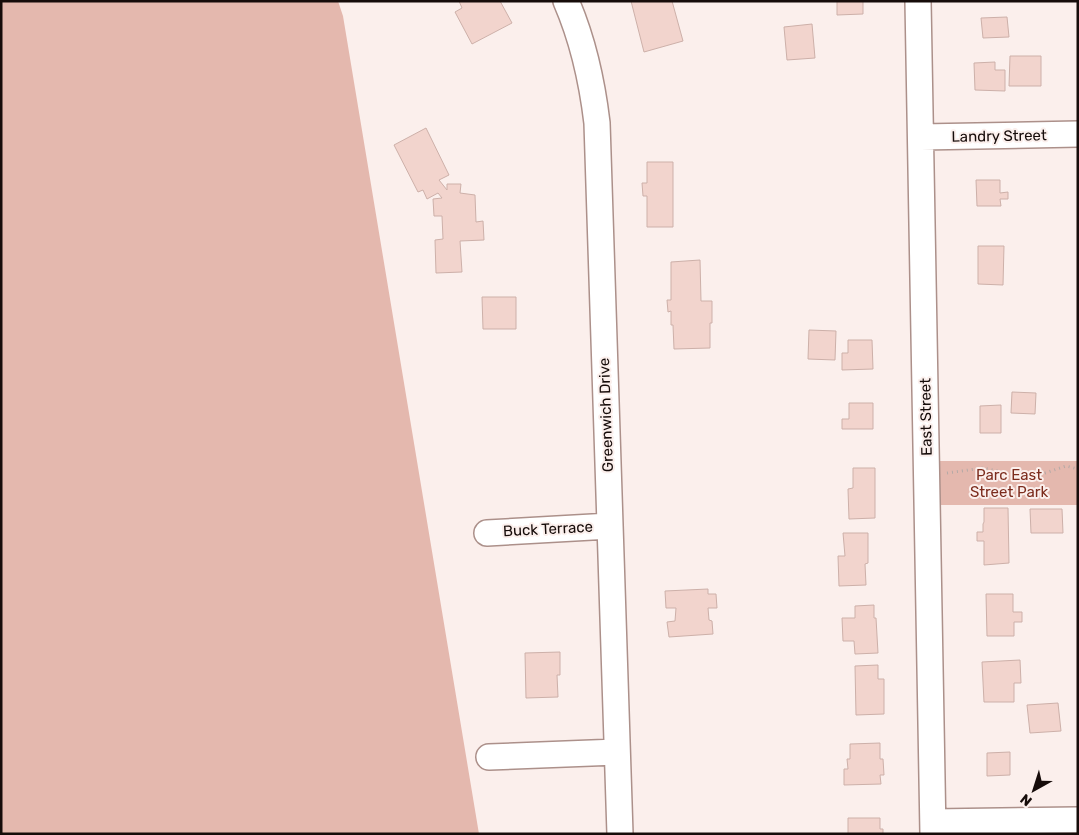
<svg xmlns="http://www.w3.org/2000/svg" width="1079" height="835" viewBox="0 0 1079 835" font-family="Rubik,sans-serif">
<style>
.green{fill:#e4b8ae}
.building{fill:#f2d4cd;stroke:#cdb0a9}
.lines{fill:none;stroke-linecap:round;stroke-linejoin:round}
.minor-casing{stroke:#ac908a;stroke-width:28}
.path{stroke:#b4a9a6;stroke-width:3;stroke-dasharray:1 4;stroke-linecap:butt}
.minor{stroke:#fff;stroke-width:25}
.labels{text-anchor:middle;stroke-width:4;stroke-linejoin:round;paint-order:stroke}
.street-label{font-size:15px;fill:#160c0a;stroke:#fbefec}
.park-label{font-size:15px;fill:#7c2c1d;stroke:#fbefec}
</style>
<rect width="100%" height="100%" fill="#fbefec"/>
<path class="green" d="M1 1H338L343 16 479 834H1Z
M940 461H1078V505H940Z"/>
<path class="building" d="M459 1H500L512 23 472 44 455 12 462 8Z
M631 1H672L683 41 644 52Z
M837 1H863V14L837 15Z
M1007 17 1009 37 983 38 981 18Z
M812 24 815 58 787 60 784 27Z
M1010 56H1041V86H1009Z
M995 62V70H1005V91L975 90 974 63Z
M426 128 449 175 439 180 447 190V184H461L460 193 475 195 476 222 483 221 484 240 460 241 462 272 436 273 435 240 443 239 442 216H434L433 199 442 198 438 193 427 199 423 190 418 192 394 145Z
M647 162H673V227H647V196H643L642 183H647Z
M976 180H1000V193L1008 192V199H1000L1001 206H977Z
M978 246H1004L1003 285 978 284Z
M700 260 701 301H712V323H710V348L674 349 673 325H671V311L668 312 667 300H671V262Z
M482 297H516V329H483Z
M809 330 836 331 835 360 808 359Z
M848 340H872L873 369 842 370V353H848Z
M1012 392 1036 393 1035 414 1011 413Z
M849 403H873V429H842V419H849Z
M1001 405V433H980V406Z
M853 468H875V518L849 519 848 489 853 488Z
M984 508H1008L1009 563 984 565V541H977V532H983V524L984 522Z
M1030 509H1062L1063 533H1031Z
M843 533H868V563L865 564 866 585 839 586 838 556H845Z
M708 589V594H716L717 608H708L709 620 712 621 713 634 669 637 667 622 675 621 676 608H666L665 591Z
M986 594H1013V612H1022V622H1014V636H987Z
M874 605V618H876L878 653 855 654 854 641H843L842 618H855V606Z
M560 652V675H557L558 697 526 698 525 653Z
M1020 660 1021 683H1014V702H984L982 662Z
M878 665V679H884V714L856 715 855 666Z
M1058 703 1061 731 1030 733 1027 705Z
M880 743V759H883L884 775H880L881 784 844 785V769H848L847 759H850V744Z
M1010 752V775L987 776V753Z
M848 818H880V829H883V834H848Z"/>
<g class="lines">
<g class="minor-casing">
<path id="minor" d="M566 1C583 40 592 81 597 123L620 834
M918 1 933 834
M921 137 1078 134
M487 533 610 526
M489 757 617 752
M933 822 1078 820"/>
</g>
<path class="path" d="M947 473 983 468 1030 478 1066 466 1078 469"/>
<use href="#minor" class="minor"/>
</g>
<g class="labels">
<g class="street-label">
<text transform="translate(999 136) rotate(-1)" y="5">Landry Street</text>
<text transform="translate(606 415) rotate(-92)" y="5">Greenwich Drive</text>
<text transform="translate(926 417) rotate(-91)" y="5">East Street</text>
<text transform="translate(548 529) rotate(-3)" y="5">Buck Terrace</text>
</g>
<g class="park-label">
<text x="1009" y="480">Parc East<tspan x="1009" dy="17">Street Park</tspan></text>
</g>
</g>
<rect width="1079" height="835" fill="none" stroke="#160c0a" stroke-width="5"/>
<g transform="translate(1034 790) rotate(219)" stroke="#fbefec" stroke-width="4" paint-order="stroke">
<path d="M0-4L9 19L0 12L-9 19Z" fill="#160c0a"/>
<text y="-8" font-size="14" font-weight="bold" text-anchor="middle" fill="#160c0a">N</text>
</g>
</svg>
